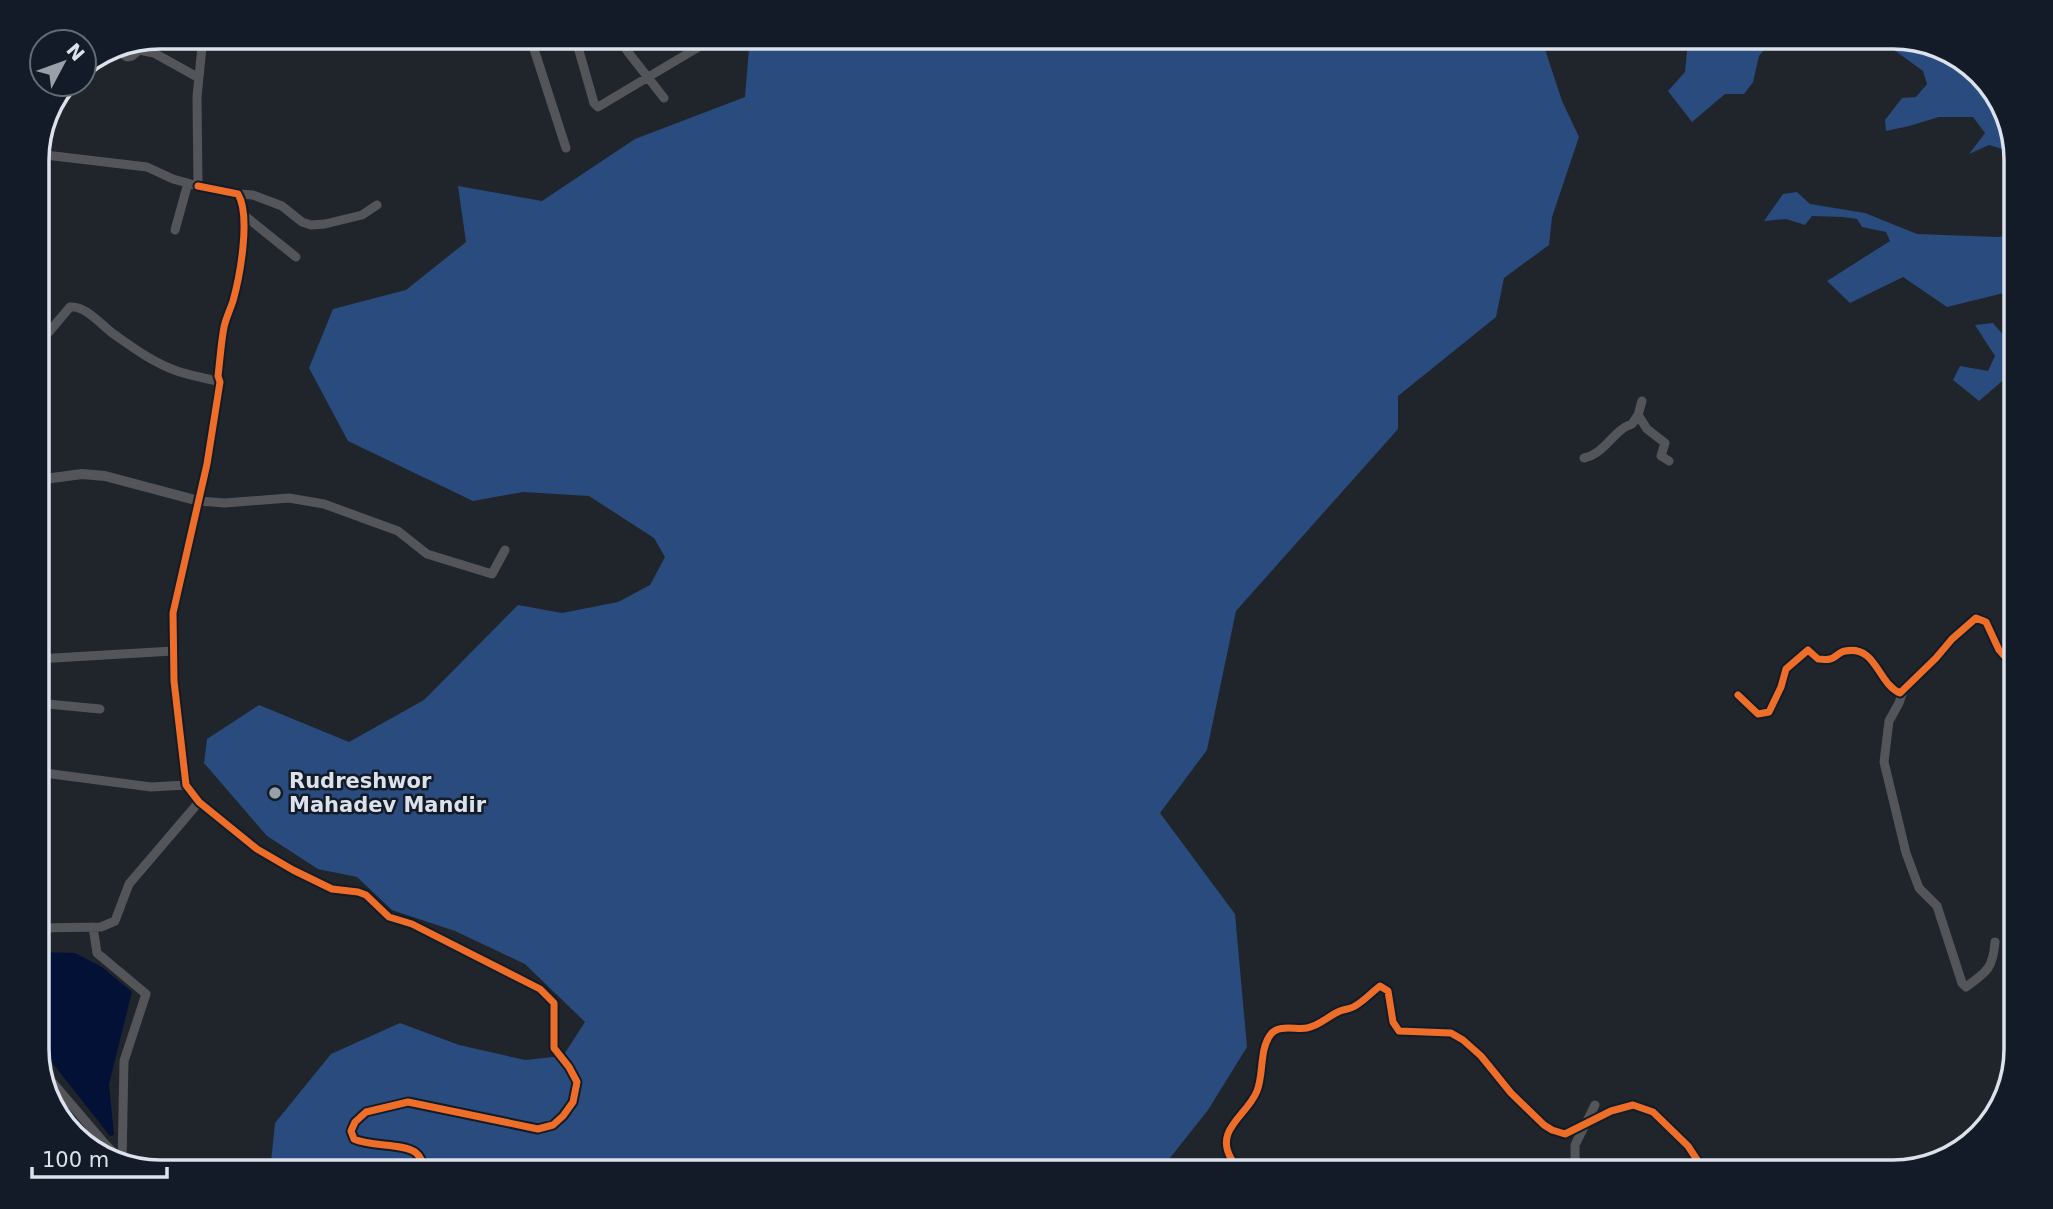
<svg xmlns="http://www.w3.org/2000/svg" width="2053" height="1209" viewBox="0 0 2053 1209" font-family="'DejaVu Sans',sans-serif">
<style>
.forest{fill:#294b7e}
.water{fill:#031136}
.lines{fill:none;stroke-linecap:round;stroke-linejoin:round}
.minor{stroke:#535559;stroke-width:9}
.tertiary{stroke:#535559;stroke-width:10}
.cycleway-casing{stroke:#121b27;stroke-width:11}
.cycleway{stroke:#ee6e29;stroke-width:7}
.poi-dot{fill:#9aa0a8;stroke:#121b27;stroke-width:2.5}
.labels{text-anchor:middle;stroke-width:5;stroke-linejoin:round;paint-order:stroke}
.poi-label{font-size:21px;font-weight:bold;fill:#dce2eb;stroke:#121b27;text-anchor:start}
.rim{fill:none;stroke:#dce2eb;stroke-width:3.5}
</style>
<rect width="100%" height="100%" fill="#20252c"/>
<path class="forest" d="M750 37H1541L1562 101 1579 137 1552 217 1549 245 1504 278 1496 317 1398 396V429L1236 611 1207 750 1160 813 1235 914 1247 1047 1208 1110 1166 1163 1156 1172H270L275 1123 331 1054 400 1023 459 1045 525 1060 563 1056 585 1022 525 964 455 931 392 910 357 877 318 869 267 836 204 763 207 739 259 705 349 742 424 700 518 605 562 613 618 602 650 585 665 557 654 538 589 496 523 492 473 501 348 441 309 368 333 309 406 290 466 242 458 186 542 201 635 139 745 97Z
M1705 37H1775L1759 56 1753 82 1744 94H1725L1692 122 1668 91 1685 72 1687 51 1702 42Z
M1910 41 1955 53 2000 98 2014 147 2012 152 1989 145 1969 154 1985 133 1973 117H1939L1909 126 1886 131 1885 120 1902 98 1916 97 1927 84 1923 71 1894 50Z
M1797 192 1810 204 1865 213 1917 234 1999 237 2016 233V290L1947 307 1903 277 1850 303 1827 281 1890 241 1886 232 1862 227 1857 219 1843 217 1812 216 1805 225 1786 219 1764 221 1783 194Z
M1993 323 2013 346 2016 344V375L2001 382 1979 401 1953 380 1960 366 1988 371 1995 356 1975 325Z"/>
<path class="water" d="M37 952 75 953 102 967 132 992 109 1084 114 1135 110 1136 50 1060 37 1047Z
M45 1081 73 1114 92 1142 108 1158 98 1156 53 1111Z"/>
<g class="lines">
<path class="minor" d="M547 37 533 46 566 148
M575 37 594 103 598 107 702 45
M622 37 623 45 628 52 664 98
M112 47 127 57 132 56 139 50 154 53 199 78
M37 154 147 167 173 179 198 186 197 97 203 37
M198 186 238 194C251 216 240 276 233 301 230 310 226 318 224 327 221 343 220 360 218 376L220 382 207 464 173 613 174 681 186 785 199 802 257 849 293 870 332 889 358 892 366 895 389 917 412 924 540 989 554 1003V1048L569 1067 577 1082 573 1102 563 1116 553 1125 538 1129 408 1102 366 1112 355 1122 351 1131 354 1139C371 1147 402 1143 415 1152 422 1157 423 1165 425 1172
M238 194 253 195 282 206 302 222 311 225 325 224 362 215 377 205
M245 216 296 257
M175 230 188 183
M37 346 70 307C86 305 103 327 115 335 135 349 154 363 177 371 191 376 206 378 220 382
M1638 415 1647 429 1665 443 1661 456 1669 461
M1584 458C1605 454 1613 430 1632 424L1638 415 1642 401
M199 501 225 503 289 498 324 504 398 531 427 554 492 574 505 550
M37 659 173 651
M1903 691 1899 703 1889 721 1884 762 1906 853 1919 888 1937 906 1962 983 1966 987C1987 972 1993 968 1995 942
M1738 695 1758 714 1769 712 1781 687 1786 669 1808 650 1818 659C1822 659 1826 660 1830 659 1835 658 1839 652 1845 651 1877 645 1877 683 1900 693L1936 658 1952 639 1976 618 1986 622 1999 650 2016 669
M37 703 100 709
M37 772 151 787 186 785
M93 927 97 953 146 994 124 1061 122 1162
M37 928 101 927 115 921 129 884 199 802
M41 1069 105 1144 122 1161
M1178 1172 1186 1168H1194L1197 1172
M1242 1172C1237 1169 1235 1166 1232 1160 1213 1130 1247 1116 1257 1091 1264 1074 1259 1049 1271 1034 1279 1024 1296 1030 1307 1028 1319 1026 1328 1016 1340 1011 1345 1009 1351 1009 1355 1006 1364 1001 1372 992 1380 986L1388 991 1393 1022 1399 1031 1451 1033 1463 1040 1481 1056 1511 1093 1544 1125 1552 1130 1565 1134 1611 1111 1633 1105 1653 1112 1688 1146 1705 1172
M1575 1172V1145L1595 1105"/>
<path class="tertiary" d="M37 480 82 474 105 476 199 501"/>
<g class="cycleway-casing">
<path id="cycleway" d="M198 186 238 194C251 216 240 276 233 301 230 310 226 318 224 327 221 343 220 360 218 376L220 382 207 464 173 613 174 681 186 785 199 802 257 849 293 870 332 889 358 892 366 895 389 917 412 924 540 989 554 1003V1048L569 1067 577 1082 573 1102 563 1116 553 1125 538 1129 408 1102 366 1112 355 1122 351 1131 354 1139C371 1147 402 1143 415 1152 422 1157 423 1165 425 1172
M1738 695 1758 714 1769 712 1781 687 1786 669 1808 650 1818 659C1822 659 1826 660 1830 659 1835 658 1839 652 1845 651 1877 645 1877 683 1900 693L1936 658 1952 639 1976 618 1986 622 1999 650 2016 669
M1242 1172C1237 1169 1235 1166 1232 1160 1213 1130 1247 1116 1257 1091 1264 1074 1259 1049 1271 1034 1279 1024 1296 1030 1307 1028 1319 1026 1328 1016 1340 1011 1345 1009 1351 1009 1355 1006 1364 1001 1372 992 1380 986L1388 991 1393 1022 1399 1031 1451 1033 1463 1040 1481 1056 1511 1093 1544 1125 1552 1130 1565 1134 1611 1111 1633 1105 1653 1112 1688 1146 1705 1172"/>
</g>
<use href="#cycleway" class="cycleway"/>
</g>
<circle class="poi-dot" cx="275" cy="793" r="7"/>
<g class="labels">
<g class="poi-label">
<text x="289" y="788">Rudreshwor<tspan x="289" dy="24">Mahadev Mandir</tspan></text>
</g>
</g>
<path d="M0 0H2053V1209H0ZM160 49H1893A111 111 0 0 1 2004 160V1049A111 111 0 0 1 1893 1160H160A111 111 0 0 1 49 1049V160A111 111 0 0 1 160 49Z" fill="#121b27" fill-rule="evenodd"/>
<path class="rim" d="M160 49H1893A111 111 0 0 1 2004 160V1049A111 111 0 0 1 1893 1160H160A111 111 0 0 1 49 1049V160A111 111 0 0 1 160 49Z"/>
<g transform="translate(63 63) rotate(49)"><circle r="33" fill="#121b27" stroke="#636b75" stroke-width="2"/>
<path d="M0-5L12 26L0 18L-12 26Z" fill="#9aa0a8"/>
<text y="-10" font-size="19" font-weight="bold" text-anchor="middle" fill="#dce2eb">N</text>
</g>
<path d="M32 1167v10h135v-10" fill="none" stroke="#dce2eb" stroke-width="3.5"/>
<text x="42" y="1167" font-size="21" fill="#dce2eb" stroke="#121b27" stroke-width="5" paint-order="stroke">100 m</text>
</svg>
